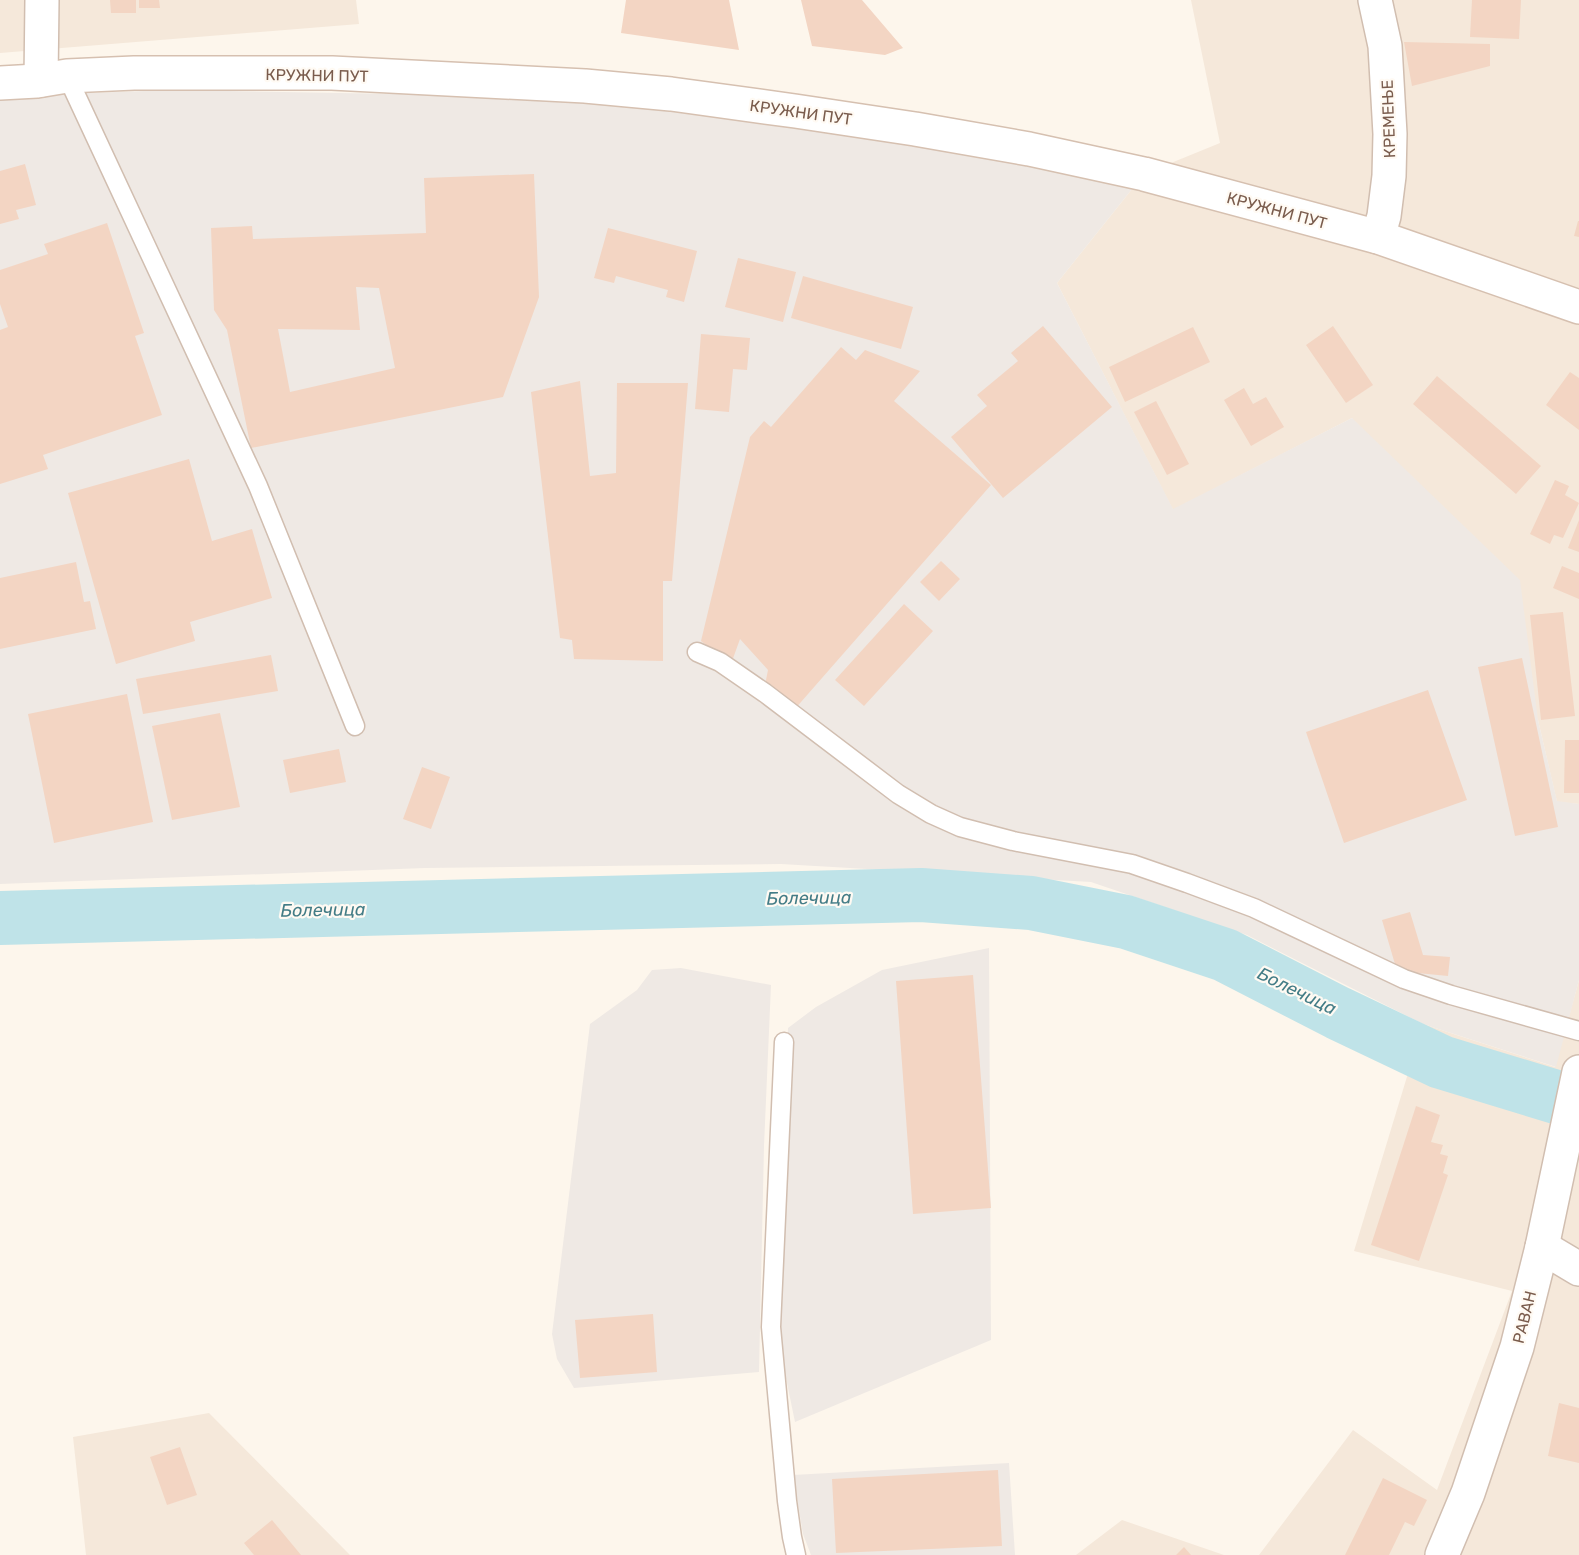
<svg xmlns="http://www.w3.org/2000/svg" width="1579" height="1555" viewBox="0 0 1579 1555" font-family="Rubik,sans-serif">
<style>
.residential{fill:#f5e8da}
.industrial{fill:#efe9e4}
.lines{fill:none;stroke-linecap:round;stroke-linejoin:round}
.river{stroke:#bfe3e8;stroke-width:54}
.building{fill:#f3d5c3;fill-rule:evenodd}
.service-casing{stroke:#d1beb0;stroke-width:21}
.minor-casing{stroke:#d1beb0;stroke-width:36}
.tertiary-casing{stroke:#d1beb0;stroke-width:36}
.secondary-casing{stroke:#d6c0b0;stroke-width:36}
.service{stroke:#fff;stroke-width:18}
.minor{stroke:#fff;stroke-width:33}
.tertiary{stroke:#fff;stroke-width:33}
.secondary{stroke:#fff;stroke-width:33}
.labels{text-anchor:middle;stroke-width:4.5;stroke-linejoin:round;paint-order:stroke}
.street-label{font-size:16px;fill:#7a5c4d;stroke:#fffaf3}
.water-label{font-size:18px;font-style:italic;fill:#437c86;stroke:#fffaf3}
</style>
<rect width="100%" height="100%" fill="#fdf6ec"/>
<path class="residential" d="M0 0H356L359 24 0 53Z
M1191 0H1579V804L1557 802 1538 720 1352 418 1173 510 1057 283 1144 174 1220 143Z
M1579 980V1555H1259L1353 1430 1437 1490 1512 1291 1354 1251 1423 1024 1555 1067Z
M209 1413 350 1555H86L73 1437Z
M1122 1520 1224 1555H1076Z"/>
<path class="industrial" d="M173 90 572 97 1144 174 1057 283 1173 509 1352 418 1520 580 1538 720 1557 801 1579 804V980L1556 1067 1423 1024 1247 935 1091 882 781 864 425 868 0 884V96Z
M989 948 991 1340 795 1422 780 1349 788 1028 816 1007 882 970Z
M681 968 771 985 764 1146 759 1372 574 1388 557 1359 552 1334 590 1024 637 990 652 970Z
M1009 1463 1015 1555H811L803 1534 793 1475Z"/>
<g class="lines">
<path class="river" d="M0 918 921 895 1031 903 1126 922 1225 955 1338 1013 1441 1062 1579 1104"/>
</g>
<path class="building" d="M110 0H136V13H111Z
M139 0H159L160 8H139Z
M626 0H729L739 50 621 33Z
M801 0H862L903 48 885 55 812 46Z
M1472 0H1521L1519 39 1470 37Z
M1404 42 1490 44V66L1412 86Z
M25 164 36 205 16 210 19 219 0 224V171Z
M534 174 539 297 503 397 251 448 227 330 214 310 211 228 252 226 253 239 426 233 424 178ZM356 287 379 288 395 368 290 392 278 329 360 330Z
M1578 221H1579V237L1574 236Z
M107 223 144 333 135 336 162 415 43 455 48 469 0 484V330L8 327 0 304V270L48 254 44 244Z
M608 228 697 251 684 302 666 297 668 290 616 276 614 283 594 278Z
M738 258 796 272 783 322 725 307Z
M803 276 913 307 901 349 791 318Z
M1043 326 1112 407 1003 498 951 437 987 406 977 395 1018 361 1011 353Z
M1333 326 1373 385 1346 403 1306 345Z
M1193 327 1210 362 1125 402 1109 367Z
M701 334 750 338 747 370 733 369 729 412 695 409Z
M841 347 856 360 865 350 920 371 894 401 991 485 794 710 765 685 768 670 740 639 731 664 701 641 750 437 764 421 771 427Z
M1570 372 1579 378V430L1546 405Z
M1437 376 1541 466 1516 494 1413 404Z
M580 381 590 476 616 473 617 383H688L672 581H663V661L574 659 572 640 560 638 531 392Z
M1244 388 1253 404 1266 397 1284 427 1251 446 1224 400Z
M1156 401 1189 464 1167 475 1134 412Z
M189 459 212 541 252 529 272 598 190 622 195 641 116 664 68 493Z
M1555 480 1569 486 1565 495 1579 503 1563 538 1554 535 1550 544 1530 534Z
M1579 520V552L1568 548Z
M941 561 960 579 939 601 920 582Z
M76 562 84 602 90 601 96 629 0 649V578Z
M1562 566 1579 573V599L1553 588Z
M904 604 933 631 864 706 835 680Z
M1563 612 1575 716 1541 720 1530 615Z
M271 655 278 691 143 714 136 679Z
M1522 658 1558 827 1515 836 1478 667Z
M1428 690 1467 800 1344 843 1306 732Z
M127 694 153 822 54 843 28 714Z
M220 713 240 807 172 820 152 726Z
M1565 740H1579V793H1564Z
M339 749 346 782 290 793 283 760Z
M422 767 450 777 431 829 403 819Z
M1410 912 1423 955 1450 957 1448 976 1397 971 1382 920Z
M973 975 991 1208 913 1214 896 981Z
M1416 1106 1440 1115 1431 1142 1443 1145 1440 1154 1448 1156 1443 1173 1448 1175 1419 1261 1371 1245Z
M653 1314 657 1372 580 1378 575 1320Z
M1559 1403 1579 1408V1463L1548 1456Z
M180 1447 197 1495 167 1505 150 1457Z
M998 1470 1002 1546 836 1553 832 1479Z
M1383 1478 1427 1500 1414 1526 1405 1522 1389 1555H1345Z
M272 1520 301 1555H254L244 1543Z
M1184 1547 1191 1555H1176Z"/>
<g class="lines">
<g class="service-casing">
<path id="service" d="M67 76 258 486 355 726
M697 652 720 662 765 693 898 794 931 814 960 827 1013 841 1132 864 1187 883 1254 908 1404 979 1451 995 1579 1031
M784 1042 771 1327 787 1501 792 1537 796 1555"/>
</g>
<g class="minor-casing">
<path id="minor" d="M1375 0 1385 46 1390 134 1389 176 1384 216 1378 237
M41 80 42 0
M1542 1247 1579 1269"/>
</g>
<g class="tertiary-casing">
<path id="tertiary" d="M1442 1555 1468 1493 1517 1347 1542 1247 1579 1072"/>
</g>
<g class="secondary-casing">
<path id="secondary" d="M0 83 37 81 67 76 134 73H332L585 86 671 94 795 111 915 129 1029 149 1144 174 1378 237 1579 307"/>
</g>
<use href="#service" class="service"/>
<use href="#minor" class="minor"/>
<use href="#tertiary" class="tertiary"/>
<use href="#secondary" class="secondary"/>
</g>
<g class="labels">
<g class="street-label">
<text transform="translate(317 75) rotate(1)" y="6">КРУЖНИ ПУТ</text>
<text transform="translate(801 112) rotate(8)" y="6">КРУЖНИ ПУТ</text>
<text transform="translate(1388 119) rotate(-92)" y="6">КРЕМЕЊЕ</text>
<text transform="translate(1277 210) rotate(15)" y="6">КРУЖНИ ПУТ</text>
<text transform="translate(1524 1317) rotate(-76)" y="6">РАВАН</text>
</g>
<g class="water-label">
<text transform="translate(809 898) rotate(-1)" y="6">Болечица</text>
<text transform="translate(323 910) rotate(-1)" y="6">Болечица</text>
<text transform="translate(1297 991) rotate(26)" y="6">Болечица</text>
</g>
</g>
</svg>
